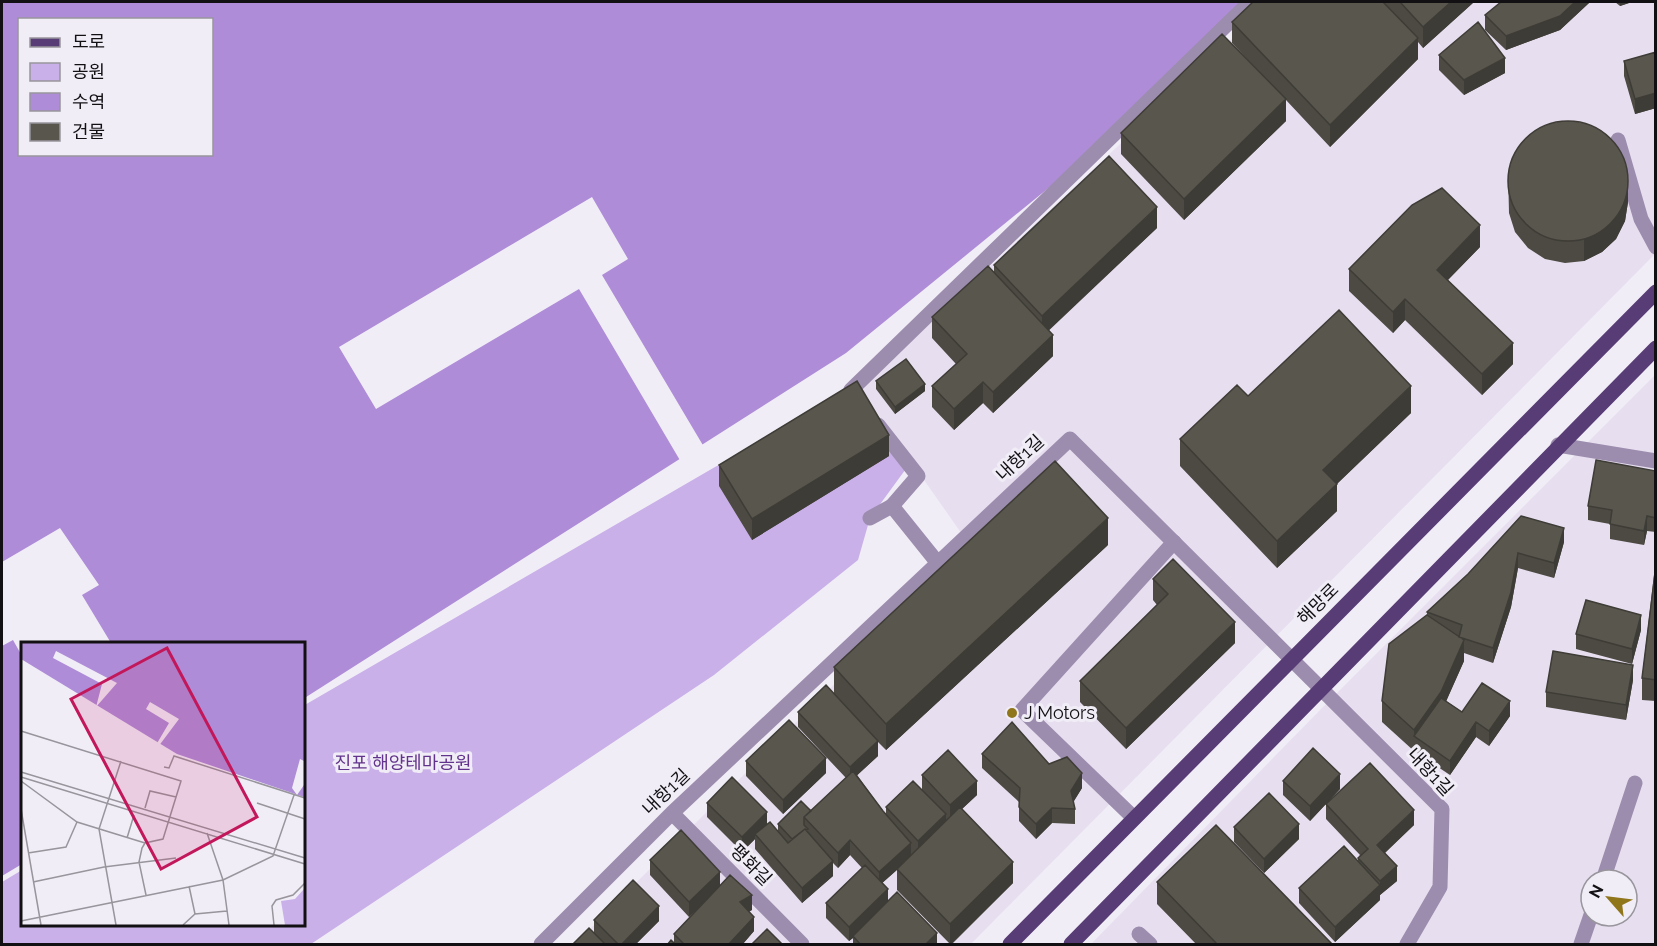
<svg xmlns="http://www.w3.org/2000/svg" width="1657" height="946" viewBox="0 0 1657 946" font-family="Raleway,'Noto Sans KR',sans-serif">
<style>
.built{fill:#e7dff0;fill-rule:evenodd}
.green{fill:#c9b0e8}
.water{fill:#af8cd7;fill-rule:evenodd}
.pier{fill:#f1edf7}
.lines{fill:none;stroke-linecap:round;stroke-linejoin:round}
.lane{stroke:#9c8dae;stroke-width:15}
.street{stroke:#9c8dae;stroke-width:15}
.primary{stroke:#583c75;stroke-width:15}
.wall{fill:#4c4a42}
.shaded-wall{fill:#3e3c36}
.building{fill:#58564d;stroke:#3e3c36;stroke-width:1.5}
.poi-dot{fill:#8f761b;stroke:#f1edf7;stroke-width:2}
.labels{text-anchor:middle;stroke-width:6;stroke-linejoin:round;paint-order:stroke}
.street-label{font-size:18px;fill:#121013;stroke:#f1edf7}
.poi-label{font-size:18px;fill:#121013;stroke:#f1edf7;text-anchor:start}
.park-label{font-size:18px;fill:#62338c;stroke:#f1edf7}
.inset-road{fill:none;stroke:#98959c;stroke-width:1.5}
.view{fill:#c2185b;fill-opacity:0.15;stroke:#c2185b;stroke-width:3}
.inset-edge{fill:none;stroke:#121013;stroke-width:3}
</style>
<rect width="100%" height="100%" fill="#f1edf7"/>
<path class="built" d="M1271 2H1655V254L971 944H575L971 547 860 389Z
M1655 375V944H1091L1321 709ZM1591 880H1627V916H1591Z"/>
<path class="green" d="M860 389 908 466 870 518 858 560 714 675 311 944H2V882L22 870V924H303V706L715 467Z"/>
<path class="water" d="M2 2H1244L1089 155 846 353 303 699V643H22V864L2 876ZM20 20H212V154H20Z"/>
<path class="pier" d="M592 197 628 259 602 275 704 447 681 462 579 289 376 409 339 347Z
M60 528 99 585 82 595 111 643H22V656L13 640 2 646V562Z"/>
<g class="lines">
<path class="lane" d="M1618 140 1641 219 1656 247
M870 518 892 506 937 562
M1134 818 1022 710 1174 542
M1603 880 1635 783
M1139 934 1150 944
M1581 944 1591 915"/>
<path class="street" d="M856 397 851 390 1250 2
M878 425 918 476 892 506
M1558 445 1656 461
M672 813 802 944
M541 944 672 813 1070 439 1442 809 1440 887 1407 944"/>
<path class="primary" d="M1010 944 1656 292
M1071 944 1656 348"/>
</g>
<path class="wall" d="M1253 2H1474L1423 48 1418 42V59L1330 147 1286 100V121L1184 220 1121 154V133L1282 96 1232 43V22Z
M1589 2V3L1560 30 1506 50 1485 30V15Z
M1615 2H1632L1620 6Z
M1656 52V108L1635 114 1624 76V61Z
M1439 55 1505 73 1464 95 1439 70Z
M1508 171 1628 202 1625 221 1616 239 1602 252 1584 261 1565 263 1545 259 1528 248 1515 232 1509 213Z
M1656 171V184L1654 180V172Z
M1157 228 1048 330 1053 356 993 413 983 403 954 430 932 407V386L956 364 932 338V317L994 272V265Z
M1480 247 1448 280 1513 364 1482 395 1405 320 1393 333 1349 291V269Z
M876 381 925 391 895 414 876 389Z
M1248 396 1411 413 1337 484V511L1277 568 1180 466V439Z
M889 456 752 540 719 486V465Z
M1656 471V532L1647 531 1644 545 1610 539V524L1588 520V506Z
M1521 516 1564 542 1554 578 1518 568 1511 607 1493 663 1464 653V661L1446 701 1462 712 1510 716 1489 746 1476 737 1450 775 1414 751 1382 722V701L1427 615V612L1468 574Z
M1108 545 886 750 878 742V756L857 775 886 815V807L922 789V775L977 795 962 809 1013 883 951 945 897 890V870L882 883 888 901 937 945H853V938L849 941 826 918V903L862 868 850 855 838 868 833 863V876L802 903 755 849V839L742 852 707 817V803L767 824 778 831V824L811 811 846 778 798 727V712L834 694V667Z
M1656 550V701L1642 700V678L1655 566Z
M1153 579 1235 643 1126 749 1080 702V681L1157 605 1153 600Z
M1641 630 1632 664 1576 649V634Z
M1633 680 1626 720 1546 707V692Z
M982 754 1049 764 1082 788 1073 802 1075 809V824L1052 823 1036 839 1019 821V802L982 768Z
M746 761 826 773 783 814 746 776Z
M1283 781 1340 789 1310 821 1283 795Z
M1326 804 1414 825 1385 853 1397 881 1380 895V900L1335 942 1299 903V888L1358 862V858L1360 855 1326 819Z
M1234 827 1299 839 1264 873 1234 842Z
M650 860 720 885 752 910 749 911 754 931 742 945H667L674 943V934L701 906 689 917 650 875Z
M1157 882 1332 945H1197L1157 904Z
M594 920 659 921 635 945H572L594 933Z"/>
<path class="shaded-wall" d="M1451 2H1474L1423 48V27Z
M1575 2H1589V3L1560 30 1506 50V36Z
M1620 2H1632L1620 6Z
M1418 38V59L1330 147V125Z
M1505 58V73L1464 95V80Z
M1656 93V108L1635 114V99Z
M1286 99V121L1184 220V199Z
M1628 181V202L1625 221 1616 239 1602 252 1584 261V239Z
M1157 207V228L1042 337V316Z
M1480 225V247L1437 291V270Z
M1405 299V320L1393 333V312Z
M1053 335V356L993 413V392Z
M1513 343V364L1482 395V374Z
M983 382V403L954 430V409Z
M925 384V391L895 414V407Z
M1411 386V413L1323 497V470Z
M889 435V456L752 540V519Z
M1337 484V511L1277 568V541Z
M1647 516V531L1644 545V531Z
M1108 518V545L886 750V724Z
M1564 528V542L1554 578V563Z
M1518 553V568L1511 607 1493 663V648Z
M1641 615V630L1632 664V649Z
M1235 622V643L1126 749V728Z
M1464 640V661L1441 713 1414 736V730Z
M1633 665V680L1626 720V705Z
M1510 701V716L1489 746V731Z
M1476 722V737L1450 775V761Z
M878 741V756L850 782V767Z
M826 758V773L783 814V800Z
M1082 773V788L1071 806V791Z
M1340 774V789L1310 821V806Z
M977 781V795L950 820V805Z
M1052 808V823L1036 839V824Z
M1414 810V825L1377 860V845Z
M767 812V827L755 834V839L742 852V837Z
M946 814V828L918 855V841Z
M1299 824V839L1264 873V859Z
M850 840V855L838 868V853Z
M911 843V857L879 886V872Z
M833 861V876L802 903V888Z
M1013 862V883L950 945V924Z
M1397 866V881L1380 895V881Z
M720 872V887L689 917V902Z
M1380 885V900L1335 942V927Z
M888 889V903L853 936V938L849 941V927Z
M752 895V910L740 917V902Z
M659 906V921L635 945H621Z
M754 917V931L742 945H728Z
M937 933V945H925Z"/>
<path class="building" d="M1253 2H1383L1418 38 1330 125 1232 22Z
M1400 2H1451L1423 27Z
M1501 2H1575L1560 16 1506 36 1485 15Z
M1478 22 1505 58 1464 80 1439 55Z
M1222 34 1286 99 1184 199 1121 133Z
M1656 52V93L1635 99 1624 61Z
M1508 181a60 60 0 1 1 120 0a60 60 0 1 1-120 0Z
M1109 156 1157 207 1042 316 994 265Z
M1442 188 1480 225 1437 270 1513 343 1482 374 1405 299 1393 312 1349 269 1412 205Z
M988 266 1053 335 993 392 983 382 954 409 932 386 967 354 932 317Z
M1339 310 1411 386 1323 470 1337 484 1277 541 1180 439 1237 385 1248 396Z
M906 359 925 384 895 407 876 381Z
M857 381 889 435 752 519 719 465Z
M1596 460 1656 471V518L1647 516 1644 531 1610 524 1612 510 1588 506Z
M1055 461 1108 518 886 724 834 667Z
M1521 516 1564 528 1554 563 1518 553 1511 592 1493 648 1459 637 1462 625 1427 612 1468 574Z
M1173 559 1235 622 1126 728 1080 681 1168 594 1153 579Z
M1656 565V680L1642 678Z
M1586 600 1641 615 1632 649 1576 634Z
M1427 615 1464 640 1441 692 1414 730 1382 701 1389 644Z
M1553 651 1633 665 1626 705 1546 692Z
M1482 683 1510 701 1489 731 1476 722 1450 761 1414 736 1441 698 1462 712Z
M826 685 878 741 850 767 798 712Z
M789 720 826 758 783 800 746 761Z
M1012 722 1049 764 1067 757 1082 773 1071 791 1075 809 1052 808 1036 824 1019 807 1020 788 982 754Z
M1313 748 1340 774 1310 806 1283 781Z
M948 750 977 781 950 805 922 775Z
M1370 763 1414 810 1377 845 1397 866 1380 881 1358 858 1368 849 1326 804Z
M853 771 883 811 911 843 879 872 850 840 838 853 804 817Z
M732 777 767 812 742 837 707 803Z
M913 781 946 814 918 841 886 807Z
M1269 793 1299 824 1264 859 1234 827Z
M801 801 811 811 804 817V825L808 829 806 830 805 829 792 839 778 824Z
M960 807 1013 862 950 924 897 869Z
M770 822 788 843 805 829 833 861 802 888 755 834Z
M1216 825 1332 944 1331 945H1218L1157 882Z
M681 830 720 872 689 902 650 860Z
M1344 846 1380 885 1335 927 1299 888Z
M865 865 888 889 849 927 826 903Z
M730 875 752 895 740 902 754 917 728 945H685L674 934Z
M633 880 659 906 621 945H619L594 920Z
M897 892 937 933 925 945H861L853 936Z
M589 928 606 945H572Z
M767 929 783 945H751Z
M671 940 676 945H667Z"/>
<circle class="poi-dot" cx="1012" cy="713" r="6"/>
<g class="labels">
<g class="street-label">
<text transform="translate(1020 458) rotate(-43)" y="6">내항1길</text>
<text transform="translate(1318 604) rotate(-45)" y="6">해망로</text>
<text transform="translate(1430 772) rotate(47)" y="6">내항1길</text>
<text transform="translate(666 792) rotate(-44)" y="6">내항1길</text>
<text transform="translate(751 865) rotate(45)" y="6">평화길</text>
</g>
<g class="poi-label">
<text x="1024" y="719">J Motors</text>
</g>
<g class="park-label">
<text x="403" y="769">진포 해양테마공원</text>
</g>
</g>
<g transform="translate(21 642)">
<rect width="284" height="284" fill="#f1edf7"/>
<path d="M283 247V283H264L260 259 274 257Z" fill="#c9b0e8"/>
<path d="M0 0H283V155L156 112 0 17Z" fill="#af8cd7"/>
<path d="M35 9 96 41 75 65 81 42 32 16ZM129 60 158 77 137 105 135 103 148 81 125 67ZM279 117 283 119V143L276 153 271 146Z" fill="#f1edf7"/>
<path class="inset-road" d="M0 89 160 139 142 197 124 201 121 206 118 220 125 253M143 125 148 126 153 114 284 156M0 130 284 216M0 135 284 222M0 139 56 180 124 201M236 161 284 177M124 166 129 149 155 155M0 167 20 283M186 191 202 238 208 283M106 196 113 173M7 211 45 205 56 180M12 240 83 225 155 216M168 244 174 272M0 279 202 238 252 214 273 153M95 283 78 187 100 119M162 283 174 272 206 269M253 283 251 264 255 258 272 253 284 241"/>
<path class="view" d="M146 6 236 175 140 227 50 57Z"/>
<rect width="284" height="284" class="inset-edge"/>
</g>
<rect width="1657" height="946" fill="none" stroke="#121013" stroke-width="6"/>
<rect x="18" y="18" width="195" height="138" fill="#f1edf7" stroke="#98959c" stroke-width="1.5"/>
<rect x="30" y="38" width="30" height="9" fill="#583c75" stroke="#98959c" stroke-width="1.5"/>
<text x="72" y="48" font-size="18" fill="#121013">도로</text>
<rect x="30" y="63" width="30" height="18" fill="#c9b0e8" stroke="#98959c" stroke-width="1.5"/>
<text x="72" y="78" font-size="18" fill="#121013">공원</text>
<rect x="30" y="93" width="30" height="18" fill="#af8cd7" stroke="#98959c" stroke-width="1.5"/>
<text x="72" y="108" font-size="18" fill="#121013">수역</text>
<rect x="30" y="123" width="30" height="18" fill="#58564d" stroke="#98959c" stroke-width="1.5"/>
<text x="72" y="138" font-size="18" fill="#121013">건물</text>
<g transform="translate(1609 898) rotate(298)"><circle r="28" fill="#f1edf7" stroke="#98959c" stroke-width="1.5"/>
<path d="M0-4.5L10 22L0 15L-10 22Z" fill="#8f761b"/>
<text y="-9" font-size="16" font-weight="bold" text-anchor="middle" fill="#121013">N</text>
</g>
</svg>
